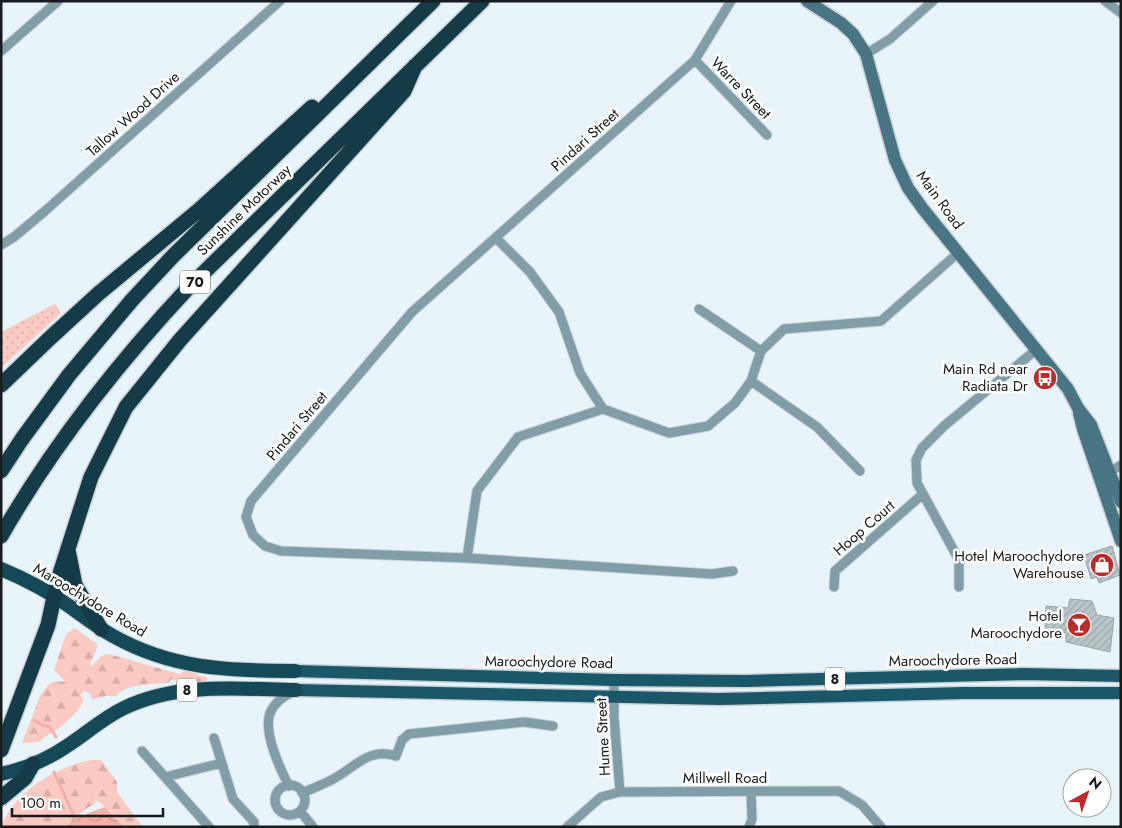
<svg xmlns="http://www.w3.org/2000/svg" width="1122" height="828" viewBox="0 0 1122 828" font-family="Jost,sans-serif">
<style>
.forest{fill:url(#forest-firs)}
.park{fill:url(#park-dots)}
.water{fill:url(#water-waves)}
.lines{fill:none;stroke-linecap:round;stroke-linejoin:round}
.stream{stroke:#f3b0a8;stroke-width:3}
.building{fill:url(#building-hatch);stroke:#98a4a8}
.minor-casing{stroke:#c7d1d6;stroke-width:11}
.secondary-casing{stroke:#c7d1d6;stroke-width:15}
.primary-casing{stroke:#c7d1d6;stroke-width:15}
.trunk-casing{stroke:#c7d1d6;stroke-width:16}
.motorway-casing{stroke:#c7d1d6;stroke-width:18}
.minor{stroke:#809da8;stroke-width:9}
.secondary{stroke:#487483;stroke-width:12}
.primary{stroke:#195769;stroke-width:12}
.trunk{stroke:#164958;stroke-width:14}
.motorway{stroke:#143b47;stroke-width:15}
.labels{text-anchor:middle;stroke-width:5;stroke-linejoin:round;paint-order:stroke}
.shield{fill:#fff;stroke:#5d5f61;stroke-width:1}
.shield-label{font-size:14px;font-weight:bold;fill:#171b1d}
.street-label{font-size:15px;fill:#171b1d;stroke:#fff}
.poi-label{font-size:15px;fill:#171b1d;stroke:#fff;text-anchor:end}
</style>
<defs>
<pattern id="forest-firs" width="22" height="20" patternUnits="userSpaceOnUse" patternTransform="scale(1.25)"><rect width="22" height="20" fill="#facac3"/><path d="M5 1l3.5 6h-7zM16 11l3.5 6h-7z" fill="#d6ada7"/></pattern>
<pattern id="park-dots" width="8" height="8" patternUnits="userSpaceOnUse" patternTransform="scale(1.25)"><rect width="8" height="8" fill="#facac3"/><path d="M2 2h.1M6 6h.1" fill="none" stroke="#d6ada7" stroke-width="1.8" stroke-linecap="round"/></pattern>
<pattern id="water-waves" width="16" height="10" patternUnits="userSpaceOnUse" patternTransform="scale(1.25)"><rect width="16" height="10" fill="#f3b0a8"/><path d="M0 5q4-4 8 0t8 0" fill="none" stroke="#d09790"/></pattern>
<pattern id="building-hatch" width="6" height="6" patternUnits="userSpaceOnUse" patternTransform="scale(1.25)"><rect width="6" height="6" fill="#b9c5c9"/><path d="M-1 1l2-2M0 6l6-6M5 7l2-2" fill="none" stroke="#9ea9ac"/></pattern>
</defs>
<rect width="100%" height="100%" fill="#e8f4f9"/>
<path class="forest" d="M75 628 97 644V648L90 664 92 666C99 660 98 655 109 654L179 674 185 671 198 674 200 677 205 676 208 680 205 682 177 684 176 680 172 679 168 683C152 685 127 683 116 696H106L92 700 91 695 85 691 80 695 84 700C80 710 68 721 59 728 53 733 45 735 40 742L22 743 41 694C45 690 48 683 53 682 57 680 61 683 65 681L54 670 66 634Z
M91 760H101L117 782V792L143 827H124L111 812 95 799V804L87 808 66 827H1C14 792 56 767 91 760Z"/>
<path class="park" d="M55 304 61 313 1 368V332Z"/>
<path class="water" d="M105 807 124 827H66L75 818Z"/>
<g class="lines">
<path class="stream" d="M34 720 42 725 50 727 56 737
M54 772 79 827"/>
</g>
<path class="building" d="M1112 546 1120 575 1099 583 1097 577 1091 579 1084 555Z
M1070 599 1092 601 1097 615 1114 618 1110 652 1066 642V633L1045 631 1046 606 1068 608Z"/>
<g class="lines">
<g class="minor-casing">
<path id="minor" d="M731 1 695 60 412 312 251 501 246 517 253 535 265 546 281 551 467 558 712 574 733 571
M1105 1 1121 13
M1 51 58 1
M866 54 890 39 933 1
M695 60 767 135
M496 238 530 272 559 312 580 373 603 409 669 433 708 426 735 403 751 381 761 351 784 329 881 321 958 253
M1 245 14 237 45 211 280 1
M699 309 761 351
M751 381 817 427 860 471
M1105 475 1121 465
M467 558 477 491 518 437 603 409
M834 587 835 571 923 494
M959 587V560L917 483 916 460 922 448 944 426 1037 349
M614 680V717L620 792
M214 738 233 799 254 822V827
M142 751 209 827
M165 777 222 763
M275 800a15 15 0 1 1 30 0a15 15 0 1 1-30 0Z
M289 786C280 769 263 732 270 713 274 703 284 696 293 692
M302 793C313 788 325 784 335 778 356 766 370 747 396 756L402 740 409 734 524 722 553 726
M300 811 313 827
M567 827 601 797 620 792 839 791 862 805 881 827
M749 827 752 819 751 792"/>
</g>
<g class="secondary-casing">
<path id="secondary" d="M807 1 841 23 853 34 866 54 895 160 908 188 923 209 1068 389 1078 408 1091 425 1121 502
M1079 413 1083 429 1121 541"/>
</g>
<g class="primary-casing">
<path id="primary" d="M295 671 614 680 746 681 1024 674 1121 676
M296 690 720 699 964 693H1121"/>
</g>
<g class="trunk-casing">
<path id="trunk" d="M1 569C25 579 48 591 69 606 83 616 97 627 113 636 174 670 228 670 295 671
M1 774C24 769 48 759 67 746 87 733 103 718 124 708 178 682 238 689 296 690"/>
</g>
<g class="motorway-casing">
<path id="motorway" d="M1 385 49 339 98 294 199 210 312 107
M1 471 22 439 69 375 132 300 174 255 433 1
M1 536C53 445 118 363 189 287L482 1
M68 550 75 585 101 629
M1 750 48 625 57 583 91 477 126 407 180 340 404 91 415 66
M1 798 25 778 33 764"/>
</g>
<use href="#minor" class="minor"/>
<use href="#secondary" class="secondary"/>
<use href="#primary" class="primary"/>
<use href="#trunk" class="trunk"/>
<use href="#motorway" class="motorway"/>
</g>
<defs>
<g id="bus-disc" transform="scale(1.25)"><circle r="9.5" fill="#bb2c2a" stroke="#fff"/><path d="M-5-6H5V4H4V6H2V4H-2V6H-4V4H-5ZM-3.5-4V0h7V-4ZM-3.5 1.2v1.5H-2V1.2ZM2 1.2v1.5H3.5V1.2Z" fill="#fff"/></g>
<g id="shop-disc" transform="scale(1.25)"><circle r="9.5" fill="#bb2c2a" stroke="#fff"/><path d="M-5-2.5h2.3a2.7 3.5 0 0 1 5.4 0H5L5.5 6h-11ZM-1.5-2.5h3a1.5 2.3 0 0 0-3 0Z" fill="#fff"/></g>
<g id="bar-disc" transform="scale(1.25)"><circle r="9.5" fill="#bb2c2a" stroke="#fff"/><path d="M-6-5H6L.8 .8V4.5H3.5V6h-7V4.5H-.8V.8Z" fill="#fff"/></g>
</defs>
<g fill-rule="evenodd">
<use href="#bus-disc" x="1045" y="378"/>
<use href="#shop-disc" x="1102" y="565"/>
<use href="#bar-disc" x="1079" y="625"/>
</g>
<g class="labels">
<g class="shield">
<rect x="180" y="270.5" width="30" height="23" rx="4"/>
<rect x="825" y="667.5" width="20" height="23" rx="4"/>
<rect x="177" y="678.5" width="20" height="23" rx="4"/>
</g>
<g class="shield-label">
<text x="195" y="287">70</text>
<text x="835" y="684">8</text>
<text x="187" y="695">8</text>
</g>
<g class="street-label">
<text transform="translate(741 88) rotate(46)" y="5">Warre Street</text>
<text transform="translate(133 114) rotate(-42)" y="5">Tallow Wood Drive</text>
<text transform="translate(585 140) rotate(-42)" y="5">Pindari Street</text>
<text transform="translate(940 200) rotate(54)" y="5">Main Road</text>
<text transform="translate(244 210) rotate(-44)" y="5">Sunshine Motorway</text>
<text transform="translate(297 426) rotate(-50)" y="5">Pindari Street</text>
<text transform="translate(864 528) rotate(-41)" y="5">Hoop Court</text>
<text transform="translate(90 600) rotate(31)" y="5">Maroochydore Road</text>
<text transform="translate(953 660) rotate(-1)" y="5">Maroochydore Road</text>
<text transform="translate(549 662) rotate(1)" y="5">Maroochydore Road</text>
<text transform="translate(603 737) rotate(-93)" y="5">Hume Street</text>
<text x="725" y="783">Millwell Road</text>
</g>
<g class="poi-label">
<text x="1028" y="374">Main Rd near<tspan x="1028" dy="17">Radiata Dr</tspan></text>
<text x="1084" y="561">Hotel Maroochydore<tspan x="1084" dy="17">Warehouse</tspan></text>
<text x="1062" y="621">Hotel<tspan x="1062" dy="17">Maroochydore</tspan></text>
</g>
</g>
<rect width="1122" height="828" fill="none" stroke="#171b1d" stroke-width="5"/>
<g transform="translate(1087 793) rotate(40)"><circle r="24" fill="#ffffff" stroke="#a2a4a5"/>
<path d="M0-4L9 19L0 12L-9 19Z" fill="#bb2c2a"/>
<text y="-8" font-size="14" font-weight="bold" text-anchor="middle" fill="#171b1d">N</text>
</g>
<path d="M12 808v8h151v-8" fill="none" stroke="#171b1d" stroke-width="2.5"/>
<text x="20" y="808" font-size="15" fill="#171b1d" stroke="#ffffff" stroke-width="4" paint-order="stroke">100 m</text>
</svg>
